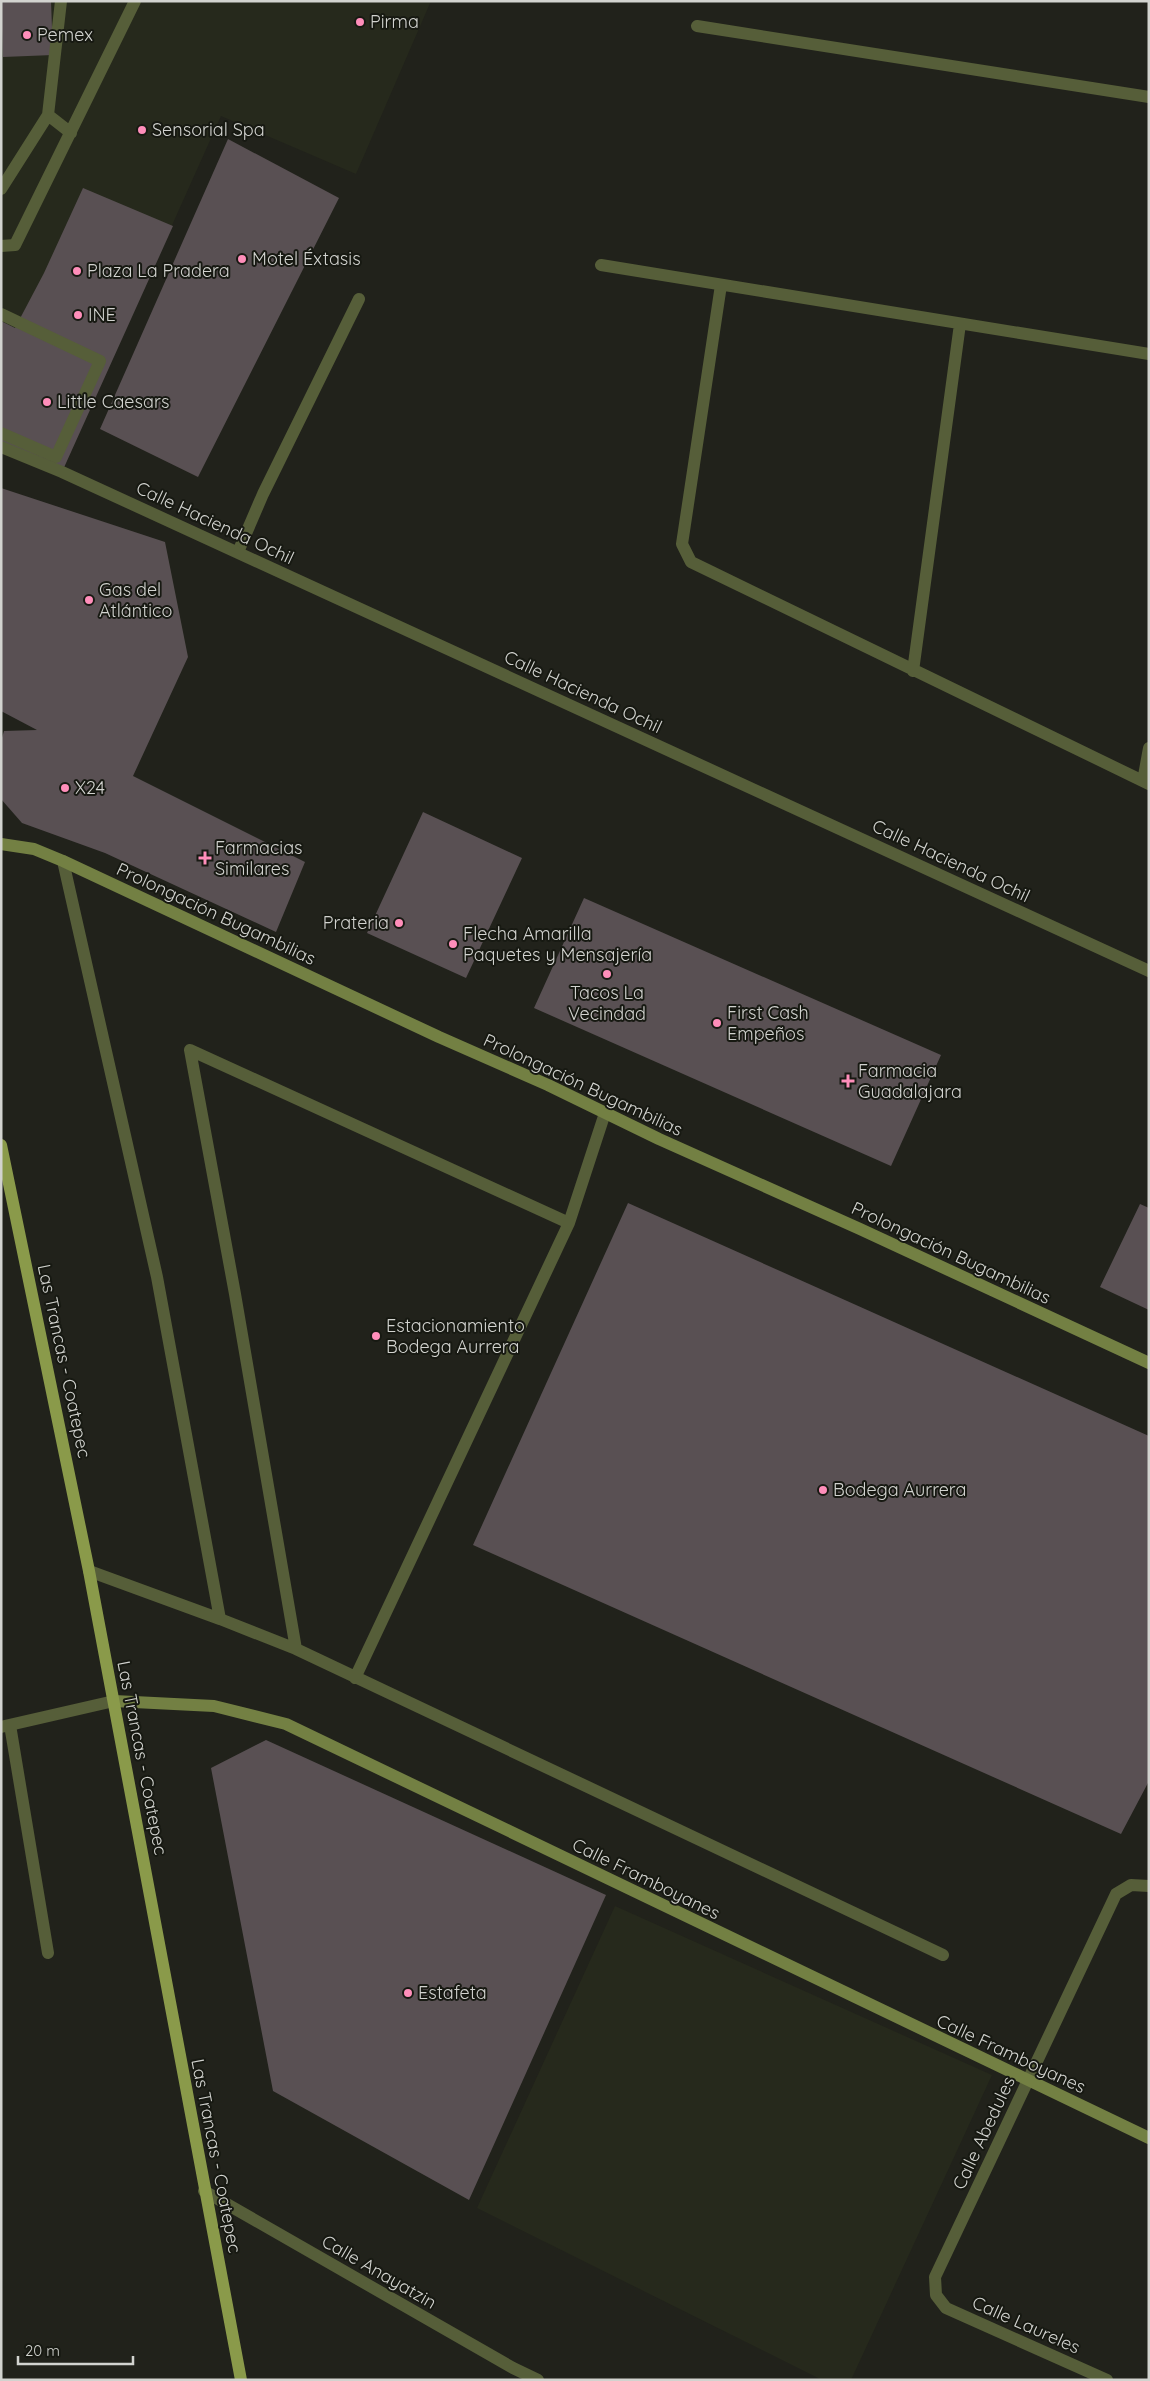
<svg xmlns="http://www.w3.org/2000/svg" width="1150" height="2381" viewBox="0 0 1150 2381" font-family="Quicksand,sans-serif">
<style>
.built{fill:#26291c}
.building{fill:#595053}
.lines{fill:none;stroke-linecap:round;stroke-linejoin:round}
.lane{stroke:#565e39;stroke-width:12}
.street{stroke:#565e39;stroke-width:12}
.secondary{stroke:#738043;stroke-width:12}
.primary{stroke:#8a9a4a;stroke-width:12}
.poi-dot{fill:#ff8eba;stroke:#171912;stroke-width:2}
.labels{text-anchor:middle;stroke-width:4;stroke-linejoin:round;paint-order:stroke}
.poi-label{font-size:18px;fill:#d2d3cf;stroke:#171912;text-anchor:start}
.street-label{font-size:18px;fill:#d2d3cf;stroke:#171912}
</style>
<rect width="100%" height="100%" fill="#21221b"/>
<path class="built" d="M1 1H431L356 174 221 116 113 357 1 447Z
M615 1906 992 2075 851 2380H822L477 2208Z"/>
<path class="building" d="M1 1H51L53 55 3 57Z
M228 139 339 198 198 477 100 429Z
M83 188 173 226 62 472 1 447V321L15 328 44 273Z
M1 488 165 542 188 657 133 776 305 862 276 932 105 853 22 823 1 799V741L4 731 37 730 1 711Z
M423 812 522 858 466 978 367 933Z
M584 898 941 1055 891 1166 534 1008Z
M628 1203 1149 1436V1781L1121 1834 473 1545Z
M1140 1204 1149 1208V1310L1100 1287Z
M266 1740 606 1895 469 2200 273 2091 211 1768Z"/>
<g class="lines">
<path class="lane" d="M48 115 71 133
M1 189 48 115 61 1
M1 246 15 245 135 1
M1 314 100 361 56 457 1 433
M238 552 263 494 359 299
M63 861 157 1277 220 1619 89 1571
M220 1619 296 1649 943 1955
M296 1649 235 1294 190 1050 569 1223
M355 1678 569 1223 605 1113
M10 1725 48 1953
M1 1727 114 1701"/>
<path class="street" d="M697 26 1149 97
M601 265 1149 354
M721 285 682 544 691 562 1149 784
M1 447 62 472 1149 971
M913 671 960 324
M1143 781 1149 748
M204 2191 513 2368 538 2380
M1107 2380 946 2308 936 2295 935 2277 1116 1894 1131 1885 1149 1886"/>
<path class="secondary" d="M1 844 34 849 63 861 439 1037 548 1085 659 1139 860 1229 1149 1363
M114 1701 214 1706 286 1724 1149 2138"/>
<path class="primary" d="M1 1145 89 1571 241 2380"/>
</g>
<g class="poi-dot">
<circle cx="360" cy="22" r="5"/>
<circle cx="27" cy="35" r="5"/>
<circle cx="142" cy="130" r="5"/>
<circle cx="242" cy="259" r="5"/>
<circle cx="77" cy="271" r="5"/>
<circle cx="78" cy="315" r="5"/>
<circle cx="47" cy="402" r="5"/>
<circle cx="89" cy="600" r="5"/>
<circle cx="65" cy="788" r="5"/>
<path d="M202.5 850.5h5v5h5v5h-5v5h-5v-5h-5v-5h5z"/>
<circle cx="399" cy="923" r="5"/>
<circle cx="453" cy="944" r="5"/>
<circle cx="607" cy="974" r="5"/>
<circle cx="717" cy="1023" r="5"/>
<path d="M845.5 1073.5h5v5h5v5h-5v5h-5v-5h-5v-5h5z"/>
<circle cx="376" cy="1336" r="5"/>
<circle cx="823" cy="1490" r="5"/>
<circle cx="408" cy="1993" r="5"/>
</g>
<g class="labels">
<g class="poi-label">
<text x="370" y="28">Pirma</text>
<text x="37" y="41">Pemex</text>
<text x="152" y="136">Sensorial Spa</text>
<text x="252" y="265">Motel Éxtasis</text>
<text x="87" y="277">Plaza La Pradera</text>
<text x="88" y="321">INE</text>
<text x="57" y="408">Little Caesars</text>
<text x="99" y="596">Gas del<tspan x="99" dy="21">Atlántico</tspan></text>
<text x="75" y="794">X24</text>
<text x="215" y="854">Farmacias<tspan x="215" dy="21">Similares</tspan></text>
<text x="389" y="929" text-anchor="end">Prateria</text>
<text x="463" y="940">Flecha Amarilla<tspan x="463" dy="21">Paquetes y Mensajería</tspan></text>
<text x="607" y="999" text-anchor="middle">Tacos La<tspan x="607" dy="21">Vecindad</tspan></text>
<text x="727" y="1019">First Cash<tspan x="727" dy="21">Empeños</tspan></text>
<text x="858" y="1077">Farmacia<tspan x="858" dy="21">Guadalajara</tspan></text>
<text x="386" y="1332">Estacionamiento<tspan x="386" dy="21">Bodega Aurrera</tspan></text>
<text x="833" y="1496">Bodega Aurrera</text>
<text x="418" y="1999">Estafeta</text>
</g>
<g class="street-label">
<text transform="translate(215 523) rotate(25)" y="6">Calle Hacienda Ochil</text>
<text transform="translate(583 692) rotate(25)" y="6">Calle Hacienda Ochil</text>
<text transform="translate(951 861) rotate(25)" y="6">Calle Hacienda Ochil</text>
<text transform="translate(216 914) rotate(25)" y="6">Prolongación Bugambilias</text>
<text transform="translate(583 1085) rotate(25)" y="6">Prolongación Bugambilias</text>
<text transform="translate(951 1253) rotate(25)" y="6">Prolongación Bugambilias</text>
<text transform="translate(64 1361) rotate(78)" y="6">Las Trancas - Coatepec</text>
<text transform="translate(142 1758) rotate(79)" y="6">Las Trancas - Coatepec</text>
<text transform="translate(646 1879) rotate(26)" y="6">Calle Framboyanes</text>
<text transform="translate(1011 2054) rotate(25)" y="6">Calle Framboyanes</text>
<text transform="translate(984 2133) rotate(-65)" y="6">Calle Abedules</text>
<text transform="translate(216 2156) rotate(79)" y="6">Las Trancas - Coatepec</text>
<text transform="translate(379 2272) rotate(30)" y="6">Calle Anayatzin</text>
<text transform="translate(1026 2325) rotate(24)" y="6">Calle Laureles</text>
</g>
</g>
<rect width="1150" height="2381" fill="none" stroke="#d2d3cf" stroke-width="5"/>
<path d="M18 2356v8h115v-8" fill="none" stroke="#d2d3cf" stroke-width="2.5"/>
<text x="25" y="2356" font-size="15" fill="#d2d3cf" stroke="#171912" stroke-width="4" paint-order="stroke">20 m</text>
</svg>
